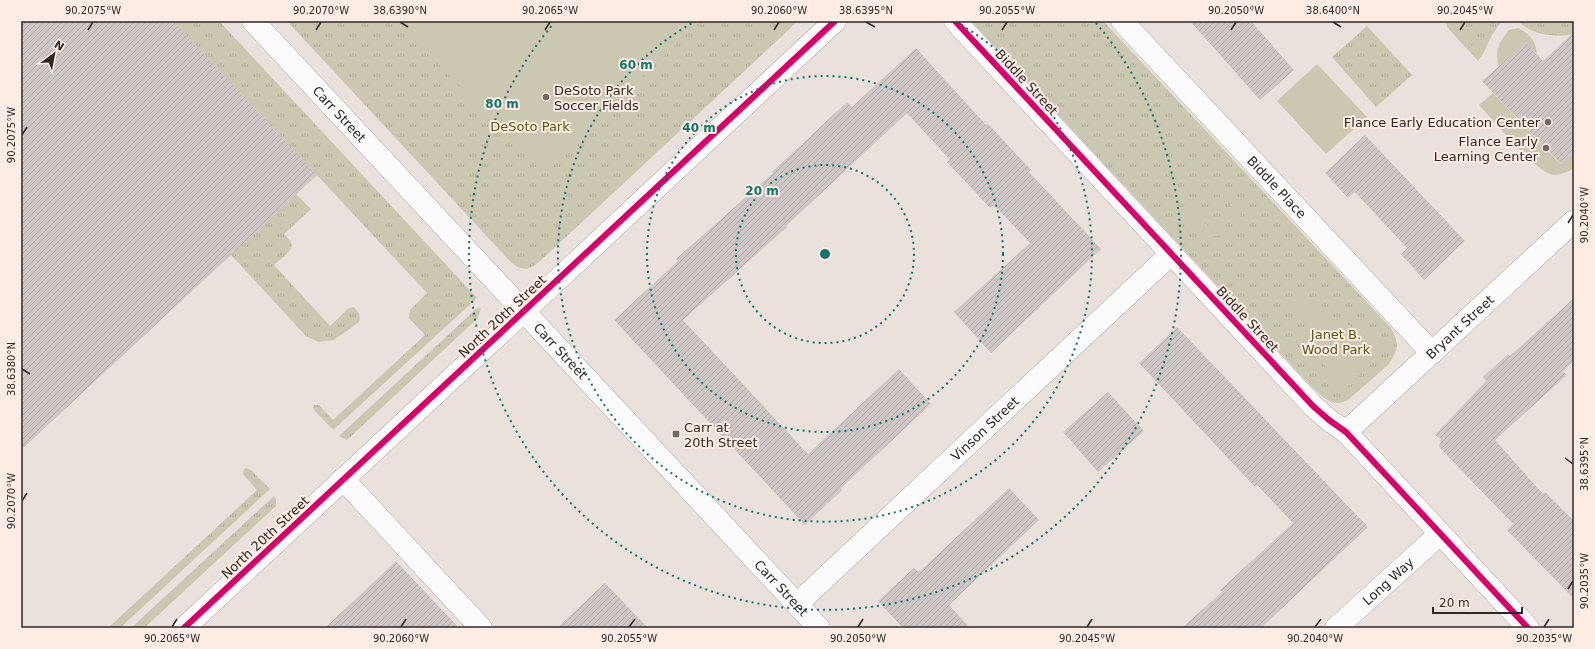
<svg xmlns="http://www.w3.org/2000/svg" width="1595" height="649" viewBox="0 0 1595 649" font-family="'DejaVu Sans',sans-serif">
<style>
.grass{fill:url(#grass-tufts)}
.garden{fill:#cbc7b1}
.building{fill:url(#building-hatch)}
.lines{fill:none;stroke-linecap:round;stroke-linejoin:round}
.minor-casing{stroke:#b1aaa6;stroke-width:23}
.minor{stroke:#fcfafa;stroke-width:22}
.cycleway-casing{stroke:#fdece3;stroke-width:8}
.cycleway{stroke:#d6006c;stroke-width:6}
.ticks{fill:none;stroke:#2f2926;stroke-width:1.5}
.ring{fill:none;stroke:#0f766e;stroke-width:2;stroke-dasharray:2 4}
.poi-dot{fill:#706966;stroke:#fdece3;stroke-width:1.5}
.labels{text-anchor:middle;stroke-width:4;stroke-linejoin:round;paint-order:stroke}
.street-label{font-size:13px;fill:#2f2926;stroke:#fdece3}
.poi-label{font-size:13px;fill:#2f2926;stroke:#fdece3;text-anchor:start}
.park-label{font-size:13px;fill:#585815;stroke:#fdece3}
.centre{fill:#0f766e;stroke:#fdece3;stroke-width:2}
.ring-label{font-size:12px;text-anchor:middle;font-weight:bold;fill:#0f766e;stroke:#fdece3;stroke-width:4;stroke-linejoin:round;paint-order:stroke}
.neatline{fill:none;stroke:#2f2926;stroke-width:1.5}
.ticks-label{font-size:10px;text-anchor:middle;fill:#2f2926}
</style>
<defs>
<pattern id="grass-tufts" width="24" height="20" patternUnits="userSpaceOnUse"><rect width="24" height="20" fill="#cbc7b1"/><path d="M3 7l-1-3M5 7V3M7 7l1-3M15 17l-1-3M17 17v-4M19 17l1-3" fill="none" stroke="#afab98"/></pattern>
<pattern id="building-hatch" width="6" height="6" patternUnits="userSpaceOnUse"><rect width="6" height="6" fill="#cfc7c5"/><path d="M-1 1l2-2M0 6l6-6M5 7l2-2" fill="none" stroke="#b2aba9"/></pattern>
</defs>
<rect width="100%" height="100%" fill="#eae0dc"/>
<path class="grass" d="M173 21H219L477 298 333 430 314 410 313 407 314 405H319L333 420 425 335 409 318 410 310 427 293Z
M287 21H798L538 263C525 273 518 269 507 258Z
M971 21H1103L1391 328C1399 343 1399 349 1389 364L1348 400C1332 409 1321 395 1309 384Z
M1463 21H1502L1492 35 1483 54C1475 49 1463 41 1461 31 1461 28 1462 24 1463 21Z
M1518 21H1574V32L1570 35C1552 37 1532 35 1518 21Z
M1367 26 1412 75 1376 107 1332 57Z
M296 194 311 209 284 234C286 236 289 239 291 242 295 250 279 260 274 265L330 326 348 309 353 307C359 312 361 315 359 322L334 340 318 342 306 336 231 255Z
M481 308 478 318 347 440 339 436 476 309Z
M246 468 252 471 270 489 120 628H108L257 490 243 474 244 469Z
M274 496 276 499V506L144 628H131Z"/>
<path class="garden" d="M397 21H700L543 172Z
M1446 21H1463C1462 24 1461 28 1461 31 1463 41 1475 49 1483 54L1478 61 1447 27Z
M1518 28C1530 34 1536 41 1537 54L1526 42 1499 66C1494 49 1499 43 1509 30Z
M1317 64 1367 117 1326 154 1277 101Z
M1493 93 1560 164 1574 152V168C1567 172 1558 177 1550 174 1534 169 1493 120 1479 105Z
M1210 185C1235 183 1248 204 1236 226L1230 220C1235 208 1230 198 1218 194L1208 196 1201 189Z
M1194 196 1200 203C1194 218 1207 232 1223 227L1228 233C1204 245 1179 219 1194 196Z
M1297 296 1388 347 1341 392 1330 377 1295 300Z"/>
<path class="building" d="M21 21H173L317 175 21 450Z
M1190 21H1251L1294 70 1260 100Z
M1574 32V152L1561 164 1482 81 1526 42 1543 61Z
M916 48 986 125 988 124 1031 170 1029 172 1101 249 991 353 954 312 1030 243 994 205 990 208 947 162 950 160 907 113 786 226 787 227 683 320 808 454 899 369 931 404 841 488 842 490 805 525 614 320 678 261 676 259 773 173 772 172 847 102 852 107Z
M1365 135 1465 241 1424 280 1401 254 1407 248 1355 192 1348 198 1325 173Z
M1574 298V361L1563 371 1567 375 1495 440 1543 494 1545 492 1574 521V599L1507 530 1513 524 1439 447 1441 439 1435 435 1486 381 1483 377 1508 354 1510 356Z
M1177 327 1368 527 1261 628H1182L1222 592 1220 590 1293 523 1257 485 1255 487 1139 363Z
M1108 392 1144 431 1098 472 1063 432Z
M1009 488 1039 520 949 605 970 628H903L878 601 914 568 919 572Z
M396 561 459 628H325Z
M605 583 648 628H557Z"/>
<g class="lines">
<g class="minor-casing">
<g id="minor">
<path id="s1" d="M253 21 819 628"/>
<path d="M955 21 1313 406 1329 420 1346 432 1528 628"/>
<path id="s2" d="M1122 21 1432 353"/>
<path id="s3" d="M1346 432 1574 221"/>
<path d="M343 479 481 628"/>
<path id="s4" d="M797 604 1171 254"/>
<path d="M184 628 835 21"/>
<path id="s5" d="M1336 628 1440 534"/>
</g>
</g>
<use href="#minor" class="minor"/>
<g class="cycleway-casing">
<path id="cycleway" d="M955 21 1313 406 1329 420 1346 432 1528 628
M184 628 835 21"/>
</g>
<use href="#cycleway" class="cycleway"/>
</g>
<path class="ticks" d="M400 22 408 27M866 22 875 27M1333 22 1341 27M88 30 93 22M316 30 321 22M545 30 550 22M774 30 779 22M1002 30 1007 22M1231 30 1236 22M1460 30 1465 22M22 135 27 127M1568 223 1573 215M22 369 30 374M1565 458 1573 464M22 501 27 493M1568 589 1573 581M172 627 177 619M401 627 406 619M629 627 635 619M858 627 863 619M1087 627 1092 619M1315 627 1321 619M1544 627 1549 619"/>
<g class="ring">
<circle cx="825" cy="254" r="89"/>
<circle cx="825" cy="254" r="178"/>
<path d="M956 22A267 267 0 1 1 694 22"/>
<path d="M1096 23A356 356 0 1 1 554 23"/>
</g>
<g class="poi-dot">
<circle cx="546" cy="97" r="4"/>
<circle cx="1548" cy="122" r="4"/>
<circle cx="1546" cy="148" r="4"/>
<rect x="672" y="430" width="8" height="8" rx="2"/>
</g>
<g class="labels">
<g class="street-label">
<text transform="translate(1027 82) rotate(47)" y="5">Biddle Street</text>
<text dy="5" stroke="none"><textPath href="#s1" startOffset="127">Carr Street</textPath></text>
<text dy="5" stroke="none"><textPath href="#s2" startOffset="227">Biddle Place</textPath></text>
<text transform="translate(502 316) rotate(-43)" y="5">North 20th Street</text>
<text transform="translate(1248 319) rotate(47)" y="5">Biddle Street</text>
<text dy="5" stroke="none"><textPath href="#s3" startOffset="155">Bryant Street</textPath></text>
<text dy="5" stroke="none"><textPath href="#s1" startOffset="451">Carr Street</textPath></text>
<text dy="5" stroke="none"><textPath href="#s4" startOffset="257">Vinson Street</textPath></text>
<text transform="translate(265 537) rotate(-43)" y="5">North 20th Street</text>
<text dy="5" stroke="none"><textPath href="#s5" startOffset="70">Long Way</textPath></text>
<text dy="5" stroke="none"><textPath href="#s1" startOffset="775">Carr Street</textPath></text>
</g>
<g class="poi-label">
<text x="554" y="95">DeSoto Park<tspan x="554" dy="15">Soccer Fields</tspan></text>
<text x="1540" y="127" text-anchor="end">Flance Early Education Center</text>
<text x="1538" y="146" text-anchor="end">Flance Early<tspan x="1538" dy="15">Learning Center</tspan></text>
<text x="684" y="432">Carr at<tspan x="684" dy="15">20th Street</tspan></text>
</g>
<g class="park-label">
<text x="530" y="131">DeSoto Park</text>
<text x="1336" y="339">Janet B.<tspan x="1336" dy="15">Wood Park</tspan></text>
</g>
</g>
<circle cx="825" cy="254" r="6" class="centre"/>
<g class="ring-label">
<text x="636" y="69">60 m</text>
<text x="502" y="108">80 m</text>
<text x="699" y="132">40 m</text>
<text x="762" y="195">20 m</text>
</g>
<rect width="1595" height="649" fill="none" stroke="#fdece3" stroke-width="44"/>
<g transform="translate(54 54) rotate(32)" stroke="#fdece3" stroke-width="3" paint-order="stroke">
<path d="M0-3L7 15L0 10L-7 15Z" fill="#2f2926"/>
<text y="-6" font-size="11" font-weight="bold" text-anchor="middle" fill="#2f2926">N</text>
</g>
<path d="M1433 607v6h89v-6" fill="none" stroke="#2f2926" stroke-width="2"/>
<text x="1439" y="607" font-size="12" fill="#2f2926" stroke="#fdece3" stroke-width="3" paint-order="stroke">20 m</text>
<rect x="22" y="22" width="1551" height="605" class="neatline"/>
<g class="ticks-label">
<text x="93" y="14">90.2075°W</text>
<text x="321" y="14">90.2070°W</text>
<text x="400" y="14">38.6390°N</text>
<text x="550" y="14">90.2065°W</text>
<text x="779" y="14">90.2060°W</text>
<text x="866" y="14">38.6395°N</text>
<text x="1007" y="14">90.2055°W</text>
<text x="1236" y="14">90.2050°W</text>
<text x="1333" y="14">38.6400°N</text>
<text x="1465" y="14">90.2045°W</text>
<text transform="translate(11 135) rotate(-90)" y="4">90.2075°W</text>
<text transform="translate(1584 215) rotate(-90)" y="4">90.2040°W</text>
<text transform="translate(11 369) rotate(-90)" y="4">38.6380°N</text>
<text transform="translate(1584 464) rotate(-90)" y="4">38.6395°N</text>
<text transform="translate(11 501) rotate(-90)" y="4">90.2070°W</text>
<text transform="translate(1584 581) rotate(-90)" y="4">90.2035°W</text>
<text x="172" y="642">90.2065°W</text>
<text x="401" y="642">90.2060°W</text>
<text x="629" y="642">90.2055°W</text>
<text x="858" y="642">90.2050°W</text>
<text x="1087" y="642">90.2045°W</text>
<text x="1315" y="642">90.2040°W</text>
<text x="1544" y="642">90.2035°W</text>
</g>
</svg>
